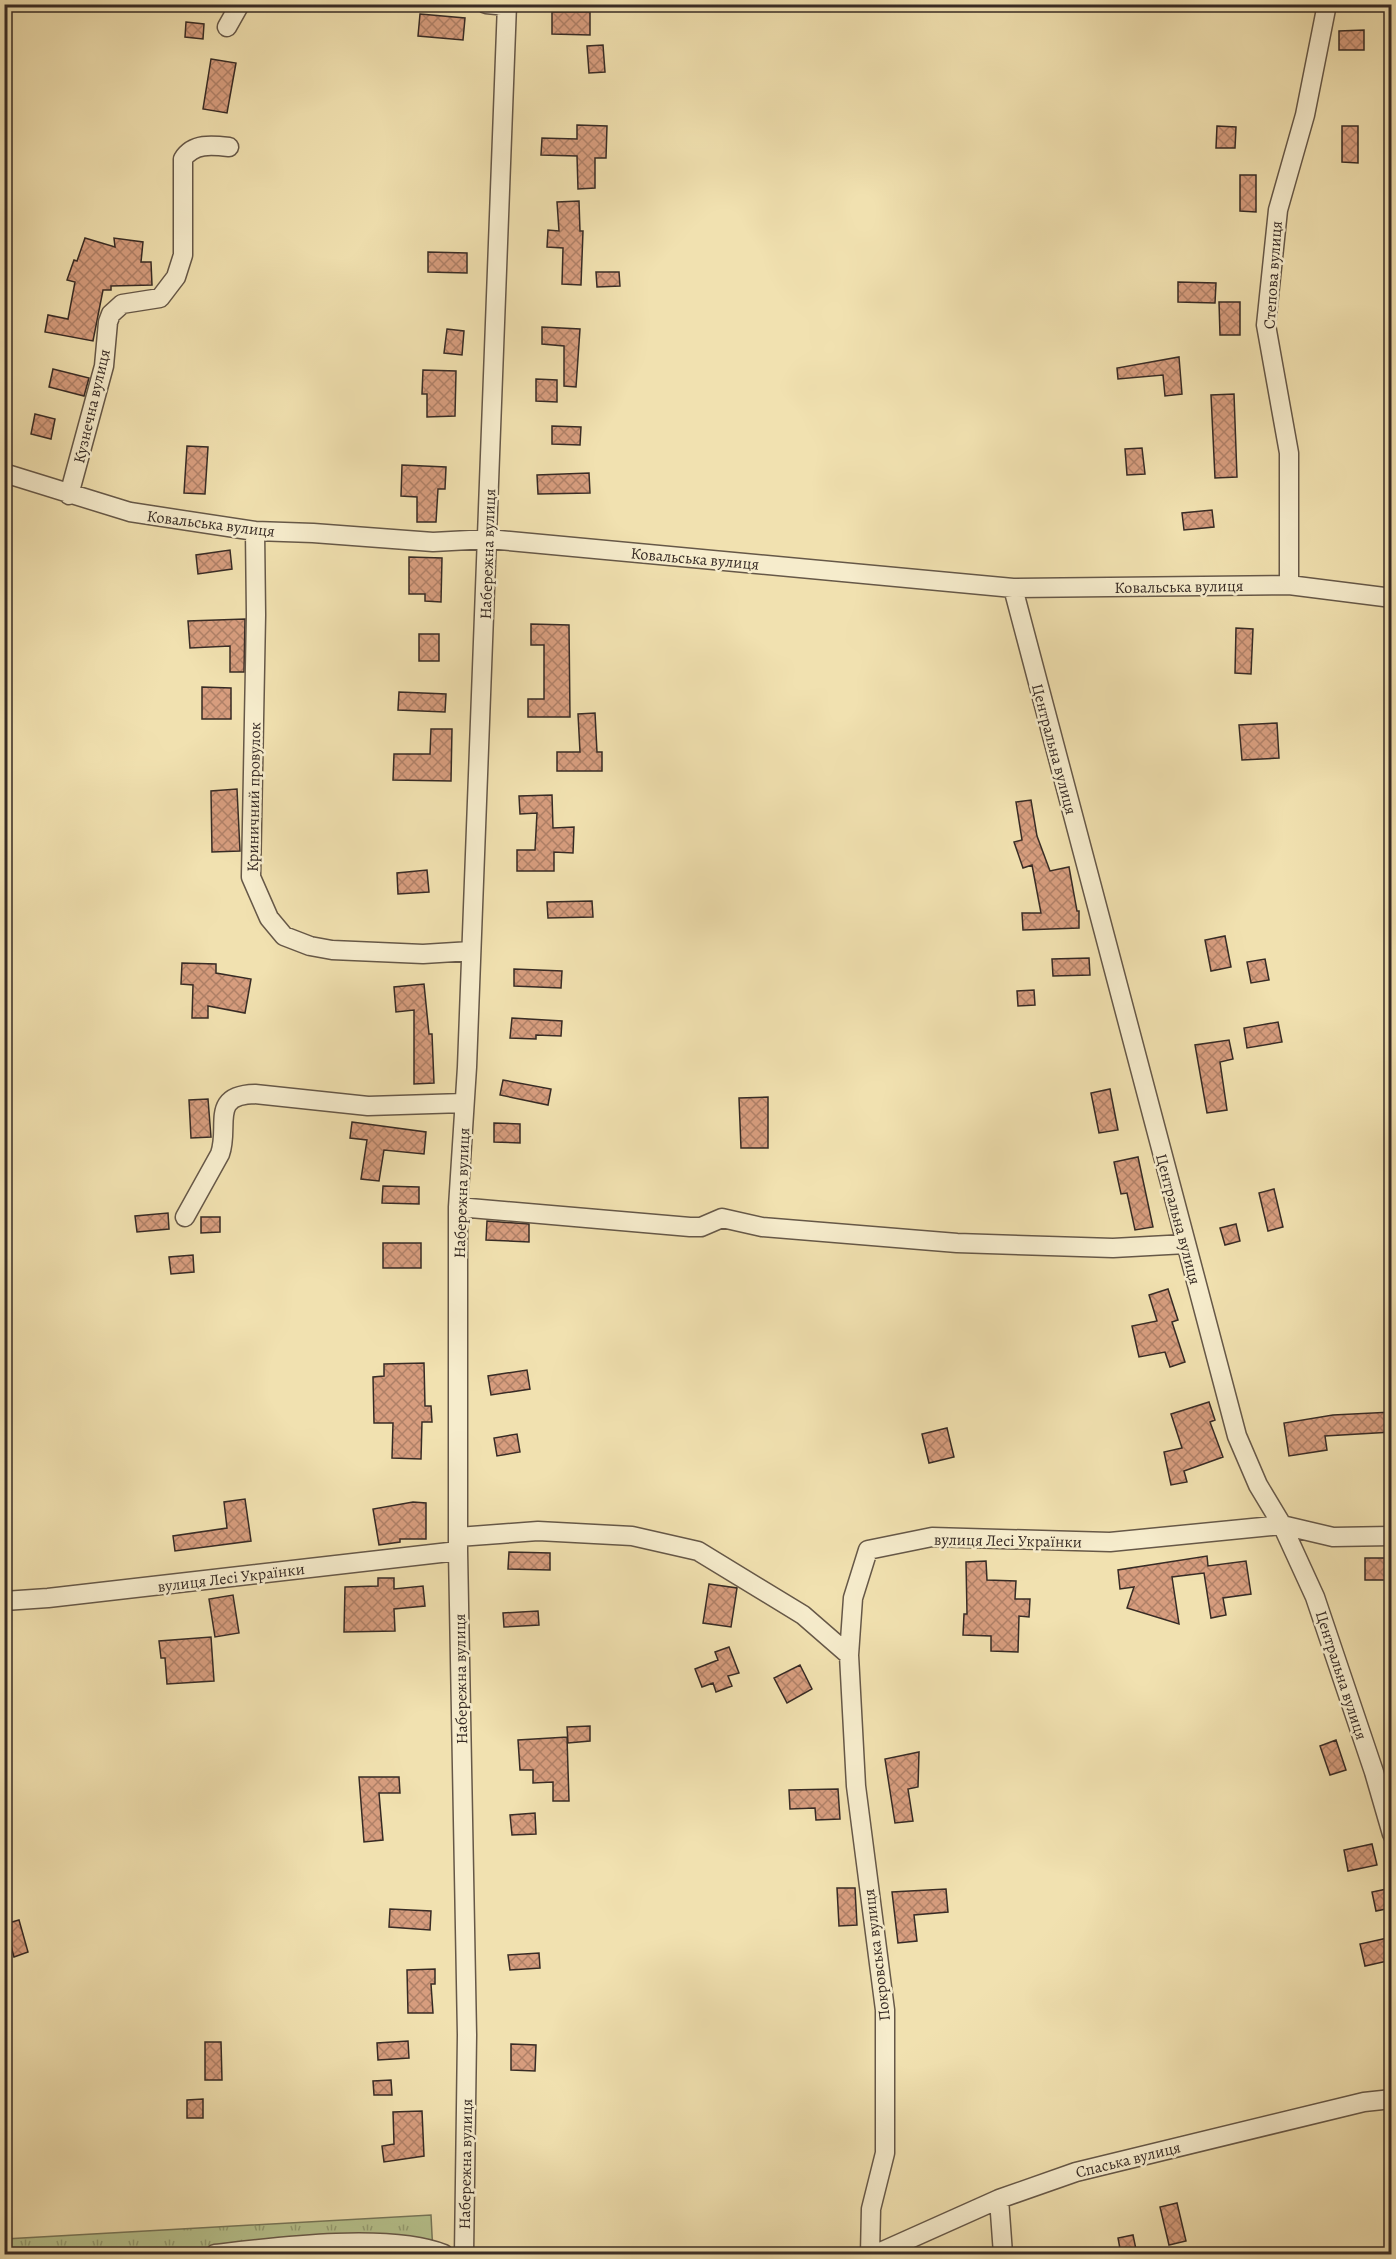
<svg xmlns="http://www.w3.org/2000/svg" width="1396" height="2259" viewBox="0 0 1396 2259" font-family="Alegreya,serif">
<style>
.grass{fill:url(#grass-tufts);stroke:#77775a;stroke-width:1.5}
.building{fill:url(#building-cross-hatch);stroke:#372b25;stroke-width:1.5}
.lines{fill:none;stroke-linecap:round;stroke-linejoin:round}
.minor-casing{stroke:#665848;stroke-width:21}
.minor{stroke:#f6eccc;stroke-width:18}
.labels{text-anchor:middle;stroke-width:5;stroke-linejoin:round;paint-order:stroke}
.street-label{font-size:16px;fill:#372b25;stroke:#f6eccc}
</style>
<defs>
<pattern id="grass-tufts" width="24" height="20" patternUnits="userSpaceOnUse" patternTransform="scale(1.5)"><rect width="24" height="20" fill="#b7c38e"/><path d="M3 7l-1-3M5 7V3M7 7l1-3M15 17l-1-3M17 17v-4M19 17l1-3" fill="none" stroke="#969f74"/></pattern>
<pattern id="building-cross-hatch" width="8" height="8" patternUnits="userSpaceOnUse" patternTransform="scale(1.5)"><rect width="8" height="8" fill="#d79d7e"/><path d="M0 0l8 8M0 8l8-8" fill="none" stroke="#af8067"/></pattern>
</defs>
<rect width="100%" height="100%" fill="#f1e1b0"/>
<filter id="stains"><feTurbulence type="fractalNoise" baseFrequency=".00333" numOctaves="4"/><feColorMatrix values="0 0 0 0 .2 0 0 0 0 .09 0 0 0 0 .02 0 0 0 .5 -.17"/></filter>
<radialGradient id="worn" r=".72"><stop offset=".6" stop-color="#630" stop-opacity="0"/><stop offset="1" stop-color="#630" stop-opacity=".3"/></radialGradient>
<path class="grass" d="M431 2215 433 2254H5V2239Z"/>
<path class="building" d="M552 12H590V35L552 34Z
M420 14 465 18 463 40 418 36Z
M186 22 204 24 203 39 185 37Z
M1364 30V50H1339V31Z
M603 45 605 72 589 73 587 46Z
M211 59 236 63 227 113 203 109Z
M577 125 607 126 606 158H595V188L578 189 577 156 541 155 542 138 577 139Z
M1217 126 1236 127 1235 148H1216Z
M1342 126H1358V163L1342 162Z
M1240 175H1256V212L1240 211Z
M579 201 580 231H583L581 285 562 284 563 248 547 247 548 230 559 231 557 202Z
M85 238 115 247 114 238 143 242 141 262H151L152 285 111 286V290H103L93 341 45 332 48 315 68 319 75 282 67 280 74 260 77 261Z
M428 252 467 253V273L428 272Z
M596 272H619L620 286 597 287Z
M1178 282 1216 283 1215 303 1178 302Z
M1219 302H1240V335H1220Z
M542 327 580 329 576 387 564 386V346L542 344Z
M447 329 464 331 462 355 444 353Z
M1179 357 1182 394 1165 396 1163 375 1118 379 1117 368Z
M53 369 89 378 84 396 49 387Z
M423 370 456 371 455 416 427 417V394H422Z
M536 379 557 380V402L536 401Z
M1234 394 1237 477 1215 478 1211 395Z
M35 414 55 419 51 439 31 434Z
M552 426 581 427 580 445 552 444Z
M187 446 208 447 205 494 184 493Z
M1142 448 1145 474 1127 475 1125 449Z
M402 465 446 467 445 489H438L436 522H417V497L401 496Z
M589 473 590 493 538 494 537 475Z
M1212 510 1214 527 1184 530 1182 513Z
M230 550 232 569 198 574 196 555Z
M409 557 442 558 441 602 425 601V594H409Z
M245 619 244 672H230V646L190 648 188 621Z
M531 624 569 625 570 717H528V699H544V645H531Z
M1236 628 1253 629 1251 674 1235 673Z
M419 634H439V661H419Z
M202 687 231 688V719H202Z
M399 692 446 694 445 712 398 710Z
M595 713 597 752H602V771H557V752H580L578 714Z
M1277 723 1279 758 1242 760 1239 725Z
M431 729H452L451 781 393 780 394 754H430Z
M237 789 240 851 212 852 211 791Z
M552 795 553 828 574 827 573 853 554 852V871H517V850H535L537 813 520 814 519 796Z
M1031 800 1037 836 1050 871 1069 867 1077 911H1079V928L1023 930 1022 913H1041L1032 865 1023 868 1014 842 1022 840 1016 802Z
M427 870 429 892 398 894 397 873Z
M592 901 593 917 548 918 547 902Z
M1225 936 1231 967 1211 971 1205 940Z
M1089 958 1090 975 1053 976 1052 959Z
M1265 959 1269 980 1251 983 1247 962Z
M182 963 216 964V973L251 979 245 1013 208 1006V1018H192L193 985 181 984Z
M514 969 562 971 561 988 514 986Z
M424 984 429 1034H432L434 1083 414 1084V1010L396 1012 394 987Z
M1034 990 1035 1005 1018 1006 1017 991Z
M512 1018 562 1021 561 1036 536 1035V1039L510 1038Z
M1278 1022 1282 1042 1247 1048 1244 1028Z
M1229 1040 1233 1059 1220 1062 1227 1110 1207 1113 1195 1045Z
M503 1080 551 1089 548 1105 500 1095Z
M1110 1089 1118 1130 1099 1133 1091 1093Z
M768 1097V1148H741L739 1098Z
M208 1099 211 1137 191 1138 189 1100Z
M352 1122 426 1132 424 1154 384 1150 379 1181 361 1179 367 1140 350 1138Z
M494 1123 520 1124V1143L494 1142Z
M1138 1157 1153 1227 1135 1230 1127 1193 1121 1194 1114 1162Z
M383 1186 419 1187V1204L382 1203Z
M1274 1189 1283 1227 1268 1231 1259 1193Z
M168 1213 169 1229 137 1232 135 1216Z
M201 1217H220V1232L201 1233Z
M487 1221 529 1224V1242L486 1240Z
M1236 1224 1240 1241 1225 1245 1220 1228Z
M383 1243H421V1268H383Z
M193 1255 194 1272 171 1274 169 1257Z
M1168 1289 1178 1320 1172 1322 1185 1362 1170 1367 1165 1352 1139 1357 1132 1326 1157 1321 1149 1295Z
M424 1363 425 1406H431L432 1422H422L421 1459 392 1458 393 1423H374L373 1377 384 1376V1364Z
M527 1370 530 1389 491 1395 488 1376Z
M1209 1402 1215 1420 1210 1422 1223 1457 1184 1471 1187 1482 1171 1485 1164 1452 1182 1448 1171 1414Z
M1392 1412V1432L1325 1436 1327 1450 1289 1456 1284 1423 1333 1415Z
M947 1428 954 1457 929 1463 922 1434Z
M517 1434 520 1452 497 1456 494 1438Z
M245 1499 251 1541 175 1551 173 1536 227 1528 224 1502Z
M413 1502 426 1503V1539H400V1542L379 1545 373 1509Z
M509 1552 550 1553V1570L508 1569Z
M1207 1556 1208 1566 1246 1561 1251 1594 1223 1598 1226 1615 1211 1618 1204 1573 1172 1577 1179 1624 1127 1608 1134 1587 1120 1589 1118 1570Z
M1365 1558H1392V1580H1365Z
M986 1561 987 1580 1016 1581 1015 1599H1030L1029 1617 1019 1616 1018 1652 991 1651V1636L963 1635 964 1614H967L966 1562Z
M378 1578H394V1589L423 1586 425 1606 394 1609 395 1631 344 1632 345 1587 378 1586Z
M709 1584 737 1588 731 1627 703 1623Z
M233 1595 239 1633 215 1637 209 1599Z
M538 1611 539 1625 504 1627 503 1613Z
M211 1637 214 1681 167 1684 165 1658H161L159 1641Z
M729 1647 739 1673 728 1676 732 1686 716 1692 713 1683 702 1687 695 1669 718 1660 715 1652Z
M800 1665 812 1689 787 1703 774 1678Z
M590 1726V1741L568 1743 567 1727Z
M567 1737 569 1801H553V1782L533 1783V1770H520L518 1740Z
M1336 1740 1346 1770 1330 1775 1320 1746Z
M919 1752 918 1787 908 1789 913 1821 895 1823 885 1759Z
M359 1777H399L400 1793H379L383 1840 364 1842Z
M838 1789 840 1819 816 1820 815 1808 790 1809 789 1790Z
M535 1813 536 1834 512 1835 510 1815Z
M1372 1844 1377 1865 1348 1871 1344 1850Z
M837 1888H855L857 1925 839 1926Z
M946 1889 948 1912 914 1915 917 1941 898 1943 892 1892Z
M1387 1889 1391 1908 1376 1911 1372 1892Z
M390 1909 431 1911 430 1930 389 1927Z
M19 1920 28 1952 14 1957 5 1924Z
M1392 1937V1960L1365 1966 1360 1944Z
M539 1953 540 1968 510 1970 508 1955Z
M435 1969V1984H431L433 2013H408L407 1970Z
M408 2041 409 2058 378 2060 377 2043Z
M205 2042H221L222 2080H205Z
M511 2044 536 2045 535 2071 511 2070Z
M391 2080 392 2095H374L373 2081Z
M203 2099V2118H187V2100Z
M422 2111 424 2156 384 2162 382 2146 394 2144 393 2112Z
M1177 2203 1186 2241 1169 2245 1160 2207Z
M1133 2235 1137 2254H1121L1118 2238Z"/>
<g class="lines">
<g class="minor-casing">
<path id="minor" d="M486 4 507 6
M227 27 240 4
M4 473 130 512 255 531 313 533 433 542 488 539 1013 588 1289 585 1392 598
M69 495 104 366 108 322 111 314 122 304 160 298 176 277 183 255V159C193 143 212 145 229 147
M255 531 256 615 251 877 269 918 284 936 310 946 332 950 423 954 471 951
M1289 585V453L1266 325 1278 210 1305 115 1327 4
M1013 588 1237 1436 1258 1485 1282 1525 1315 1597 1374 1772 1392 1834
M458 1207 690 1227H701L722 1218 762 1227 957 1243 1113 1248 1186 1244
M185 1217 220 1154C230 1126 209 1095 255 1094L368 1106 464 1103
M458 1537 538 1531 632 1536 698 1551 803 1615 849 1655
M4 1601 48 1598 458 1551
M999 2199 1003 2254
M215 2254C274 2247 389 2232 444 2254
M464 2254 467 2035 458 1551V1207L467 1067 507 4
M870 2254 871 2209 885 2153V2010L856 1786 849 1655 853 1598 868 1550 932 1537 1110 1542 1282 1525 1333 1537 1392 1536
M876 2254 999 2199 1076 2172 1364 2102 1392 2099"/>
</g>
<use href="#minor" class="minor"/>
</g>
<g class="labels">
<g class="street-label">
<text transform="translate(1272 275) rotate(-86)" y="6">Степова вулиця</text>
<text transform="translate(91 406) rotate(-77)" y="6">Кузнечна вулиця</text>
<text transform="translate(211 523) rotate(7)" y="6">Ковальська вулиця</text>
<text transform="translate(487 554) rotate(-88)" y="6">Набережна вулиця</text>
<text transform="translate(695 558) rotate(5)" y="6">Ковальська вулиця</text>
<text transform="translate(1179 586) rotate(-1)" y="6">Ковальська вулиця</text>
<text transform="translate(1055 749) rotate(75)" y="6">Центральна вулиця</text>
<text transform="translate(253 797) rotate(-89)" y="6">Криничний провулок</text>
<text transform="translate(461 1193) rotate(-88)" y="6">Набережна вулиця</text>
<text transform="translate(1179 1219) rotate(75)" y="6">Центральна вулиця</text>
<text transform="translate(1008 1540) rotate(1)" y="6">вулиця Лесі Українки</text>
<text transform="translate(231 1577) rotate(-7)" y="6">вулиця Лесі Українки</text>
<text transform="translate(1342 1675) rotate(72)" y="6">Центральна вулиця</text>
<text transform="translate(460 1679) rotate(-91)" y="6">Набережна вулиця</text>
<text transform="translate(876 1955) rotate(-97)" y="6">Покровська вулиця</text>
<text transform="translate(1128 2159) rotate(-14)" y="6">Спаська вулиця</text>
<text transform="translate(465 2164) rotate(-89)" y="6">Набережна вулиця</text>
</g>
</g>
<rect width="1396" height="2259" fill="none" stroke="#f1e1b0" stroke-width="24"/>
<rect x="6" y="6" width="1384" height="2247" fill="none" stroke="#372b25" stroke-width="3"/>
<rect x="12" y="12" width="1372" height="2235" fill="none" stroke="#372b25" stroke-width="1.5"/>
<rect width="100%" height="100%" filter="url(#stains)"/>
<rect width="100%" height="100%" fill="url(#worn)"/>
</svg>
